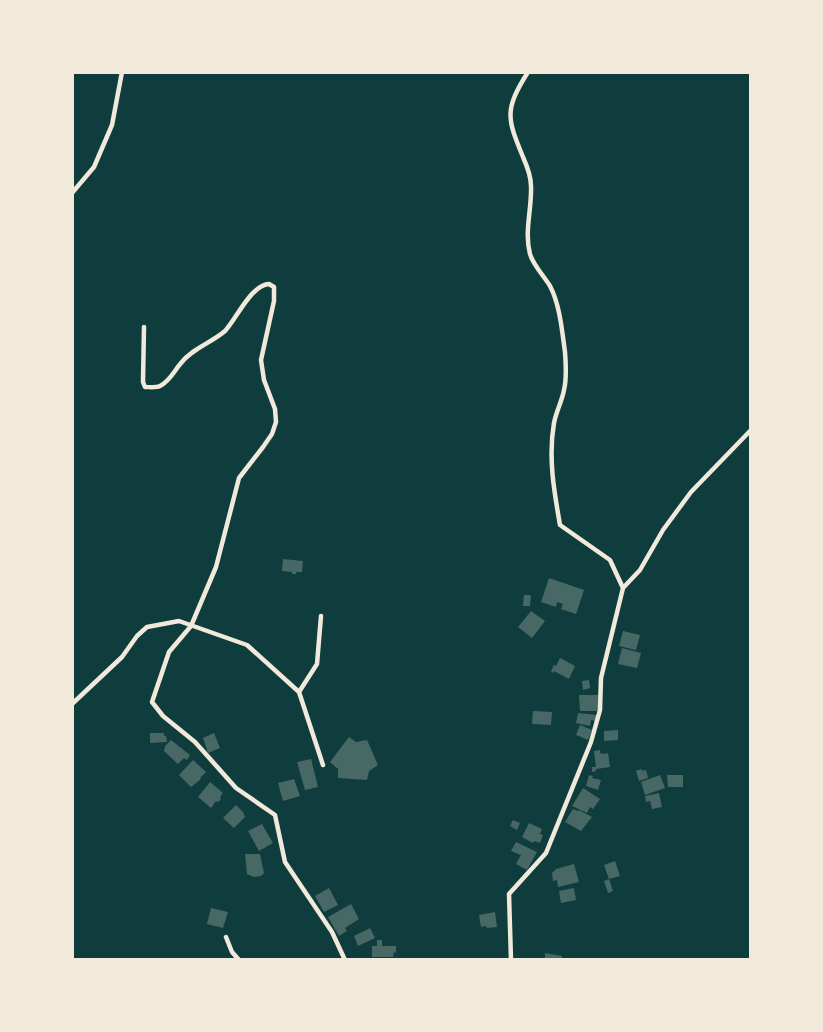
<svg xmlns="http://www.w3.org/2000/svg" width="823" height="1032" viewBox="0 0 823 1032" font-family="Signika,sans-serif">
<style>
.building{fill:#486865}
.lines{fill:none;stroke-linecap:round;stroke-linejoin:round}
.minor{stroke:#f1e9da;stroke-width:4.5}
</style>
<rect width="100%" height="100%" fill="#0f3d3e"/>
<path class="building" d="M283 559 303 561 302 572H296V574H292V572L282 571Z
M549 578 584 590 576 614 561 609 563 604 557 602 556 607 541 602Z
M524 595H531L530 606H523Z
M531 611 545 621 532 638 518 627Z
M623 631 640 635 636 650 619 646Z
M622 648 641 653 637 668 618 664Z
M560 658 575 666 569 679 554 671 553 673 551 672 554 665 556 666Z
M589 680 590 688 583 690 582 681Z
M579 695H598V711H580Z
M533 711 552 712 551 725 532 724Z
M578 713 597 715 596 721 591 720 590 726 576 723Z
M580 725 592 730 588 740 576 735Z
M618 730V740L604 741V731Z
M150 733H164V736H166L167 742 150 743Z
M214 733 220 748 208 753 203 738Z
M349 737 356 742 367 740 378 765 369 771 367 780 338 778V769L330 762Z
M171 740 190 755 187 760 184 758 178 764 164 751 165 746Z
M600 750V753L603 754 608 753 610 767 596 769V771L592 772V767H596L594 751Z
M311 759 318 787 305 790 297 762Z
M193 760 206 772 200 778 201 779 191 787 179 775Z
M642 769V771L646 770 648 778 639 781 636 771Z
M589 775 593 776 592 778 601 780 598 790 586 786Z
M660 775 665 788 645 795 641 782Z
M667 775H683V787H668Z
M294 779 300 796 283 801 278 783Z
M210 782 223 793 220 797 221 799 218 802 216 801 211 808 198 797Z
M583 788 600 799 593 809 590 807 587 813 572 806Z
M659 793 662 807 652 809 650 801 646 802 645 796Z
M236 805 243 812 245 817 234 828 223 818Z
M573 809 578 811 579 810 592 817 581 831 565 822Z
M513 820 520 823 517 830 510 826Z
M529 823 542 829 540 834 543 835 540 843 534 841 533 843 522 837Z
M262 824 273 843 259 851 248 831Z
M516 842 537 852 527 870 516 864 521 855 511 851Z
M245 854H260L264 873 261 876 254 877 247 874Z
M615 861 620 876 609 879 604 865Z
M574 864 579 882 558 887 557 880 553 881 552 873 556 869Z
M609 879 613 891 608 893 604 881Z
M329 888 338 905 324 912 315 896Z
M574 888 576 900 561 903 559 891Z
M351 904 359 919 345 928 347 931 339 936 328 917Z
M211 908 228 912 223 928 207 924Z
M495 912 497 927 487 928 486 926 481 927 479 915Z
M370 928 375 938 358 946 354 936Z
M377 940H382V946H396V953L394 952 393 957H372V946H377Z
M545 953 562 956V960H545Z"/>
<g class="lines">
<path class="minor" d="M528 72C504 110 507 118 523 157 527 166 531 176 531 186 532 209 524 231 530 254 533 265 544 276 550 286 560 305 562 331 565 352 566 365 567 378 564 390 562 401 556 412 554 423 548 457 554 491 560 525L610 560 623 588
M72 193 94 167 112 125 122 72
M144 327 143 382 145 387C150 387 156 388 160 386 170 381 174 371 181 363 193 348 211 343 225 331 237 318 251 285 269 284L274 287V301L261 360 264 380 275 409 276 422 272 434 263 447 239 478 216 567 191 626 169 652 152 702 163 716 195 742 236 788 275 815 285 862 332 932 345 960
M299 692 317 664 321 616
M72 704 122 657 137 636 147 627 179 621 247 645 299 692 323 765
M226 937 232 952 239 960
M511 960 509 894 546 853 591 742 600 710 601 678 623 588 640 570 663 530 691 492 750 431"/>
</g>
<rect width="823" height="1032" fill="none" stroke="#f1e9da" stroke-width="148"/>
</svg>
